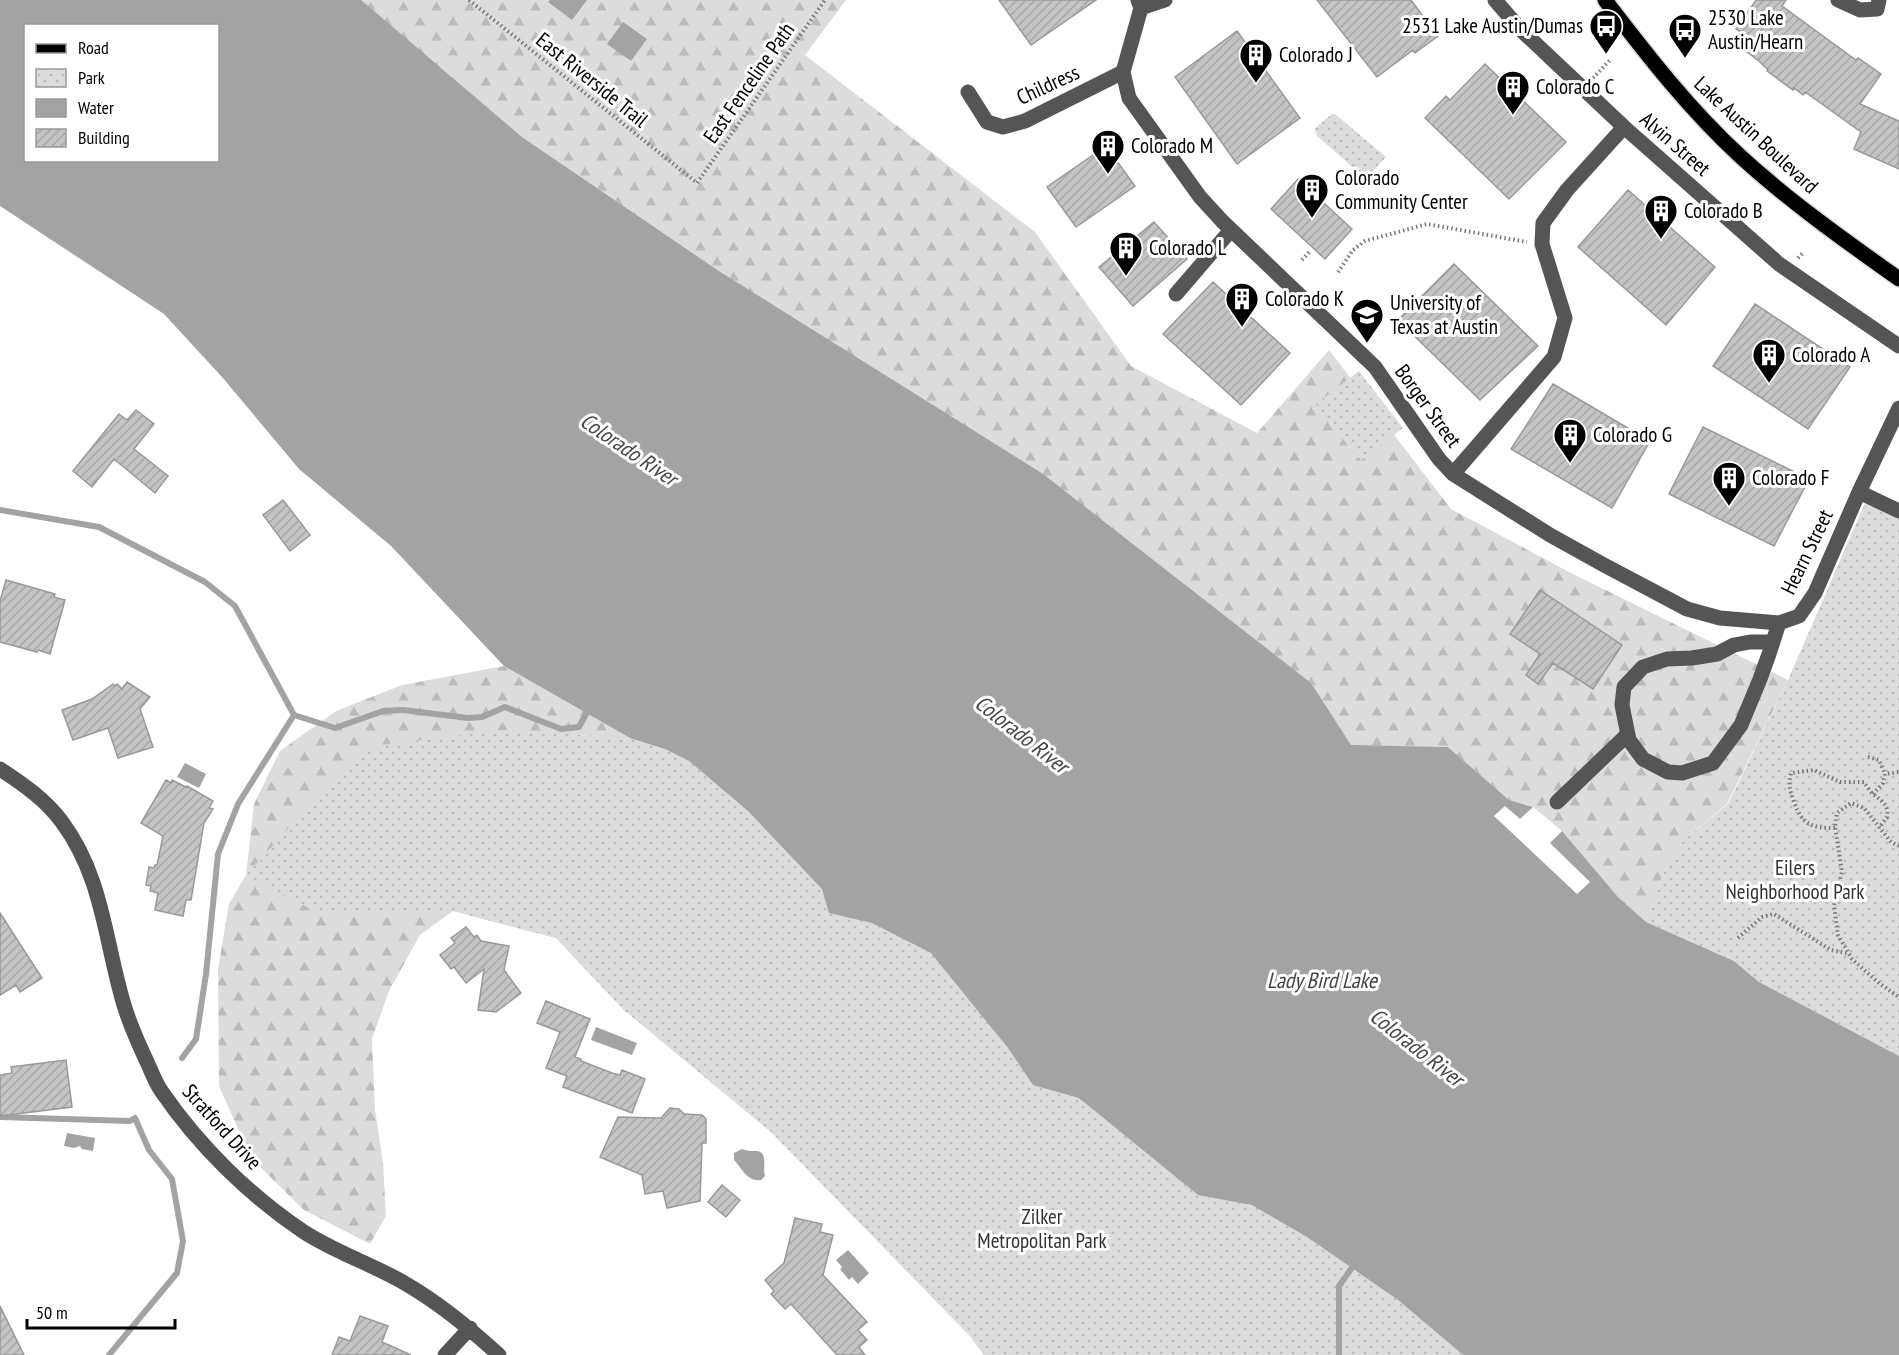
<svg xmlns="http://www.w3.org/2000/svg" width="1899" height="1355" viewBox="0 0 1899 1355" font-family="'PT Sans Narrow',sans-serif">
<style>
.forest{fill:url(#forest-firs)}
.park{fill:url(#park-dots)}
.water{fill:#a3a3a3;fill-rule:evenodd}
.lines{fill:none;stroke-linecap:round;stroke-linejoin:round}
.stream{stroke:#a3a3a3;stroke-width:6}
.building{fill:url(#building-hatch);stroke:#999;stroke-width:1.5}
.major-casing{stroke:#dbdbdb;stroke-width:18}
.path{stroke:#777;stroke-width:4;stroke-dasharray:1.5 3;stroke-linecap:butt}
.minor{stroke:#555;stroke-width:15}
.major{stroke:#000;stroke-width:15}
.labels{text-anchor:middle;stroke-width:6;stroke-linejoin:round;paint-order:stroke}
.poi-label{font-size:21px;fill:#000;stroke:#fff;text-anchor:start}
.street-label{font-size:21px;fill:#000;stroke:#fff}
.park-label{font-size:21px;fill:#333;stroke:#fff}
.water-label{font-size:22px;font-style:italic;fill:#444;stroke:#fff}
</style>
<defs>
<pattern id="forest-firs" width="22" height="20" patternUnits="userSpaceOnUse" patternTransform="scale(1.5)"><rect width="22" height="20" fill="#dcdcdc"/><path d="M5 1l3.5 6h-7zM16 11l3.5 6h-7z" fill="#bbb"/></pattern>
<pattern id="park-dots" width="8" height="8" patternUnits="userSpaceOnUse" patternTransform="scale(1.5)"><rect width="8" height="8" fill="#dcdcdc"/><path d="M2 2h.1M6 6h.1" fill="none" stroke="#bbb" stroke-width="1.8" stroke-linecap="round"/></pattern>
<pattern id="building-hatch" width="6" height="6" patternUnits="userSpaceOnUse" patternTransform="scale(1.5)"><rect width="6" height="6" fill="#c4c4c4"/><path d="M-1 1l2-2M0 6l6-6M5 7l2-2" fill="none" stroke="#a7a7a7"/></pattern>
</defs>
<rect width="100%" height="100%" fill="#fff"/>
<path class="forest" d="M359 0H846L805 55 1035 232 1131 366 1257 433 1329 350 1451 509 1571 573 1788 680 1727 804 1683 841 1664 872 1646 922 1618 897 1562 831 1533 807 1509 800 1448 747 1351 746 1311 683 722 273 522 137Z
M504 666 630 738 665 749 1463 1355H984L969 1335 771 1132 686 1060 623 1009 556 938 453 911 420 935 389 991 372 1039 375 1110 383 1162 386 1216 370 1244 304 1210 251 1158 219 1086 218 969 229 904 246 875 254 804 280 751 336 711 402 685Z"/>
<path class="park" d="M1332 114H1335L1386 157 1366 179 1316 135 1315 128Z
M1359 371 1403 428 1360 461 1316 404Z
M1865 503 1899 519V1056L1759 982 1734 961 1646 922 1664 872 1683 841 1728 804 1788 680Z
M503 730 630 738 665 749 689 761 749 812 822 889 829 913 872 923 931 953 1008 1048 1033 1085 1079 1098 1198 1195 1252 1205 1307 1237 1398 1300 1463 1355H984L969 1335 771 1132 625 1011 556 938 453 911 317 912 246 875 344 767 380 745Z"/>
<path class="water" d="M0 0H361L522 137 722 273 1043 474 1311 683 1351 745 1448 747 1509 800 1533 807 1520 819 1505 806 1494 816 1577 894 1590 882 1550 843 1562 831 1618 897 1646 922 1734 961 1759 982 1899 1056V1355H1463L1398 1300 1307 1237 1252 1205 1198 1195 1079 1098 1033 1085 1008 1048 931 953 872 923 829 913 822 889 749 812 689 761 665 749 630 738 504 666 391 546 299 469 222 377 164 314 0 206ZM26 26H218V160H26Z
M550 0H587L572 20 548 2Z
M623 22 647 39 631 61 607 44Z
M185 763 206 774 199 788 177 777Z
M596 1027 637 1043 632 1055 591 1040Z
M67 1133 95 1138 93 1151 82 1149 80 1146 74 1148 64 1146Z
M742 1149C748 1151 750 1151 756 1151 769 1151 762 1169 765 1176L761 1180C747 1182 742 1168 734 1160V1153Z
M848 1250 869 1273 858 1284 852 1277 849 1280 840 1269 842 1267 836 1260Z"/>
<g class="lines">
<path class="stream" d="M0 510 99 527 205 582 235 606 294 715 335 728 383 711 403 710 468 718 482 717 505 707 561 729 579 727 589 708
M182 1058 196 1039 206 974 218 854 238 804 294 715
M0 1117 130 1121 135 1118 149 1150 172 1179 183 1241 177 1273 109 1355
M1339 1355V1286L1356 1262"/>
</g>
<path class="building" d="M999 0H1096L1031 45Z
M1317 0H1411L1438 36 1415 53 1413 50 1377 77Z
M1756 0H1786L1782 6 1856 60 1858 58 1881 74 1860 104 1899 121V169L1854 149 1861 132 1805 92 1803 95 1794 88 1793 90 1767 71 1768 70 1760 62 1742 48 1743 46 1740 44 1743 40 1738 37 1741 32 1736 29Z
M1237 31 1300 118 1237 164 1175 77Z
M1485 64 1566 142 1509 199 1425 118 1446 96 1450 100Z
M1106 146 1135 186 1076 227 1047 187Z
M1298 179 1352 229 1325 259 1271 209Z
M1628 190 1715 267 1666 325 1578 247Z
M1154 222 1187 259 1133 306 1099 267Z
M1454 264 1538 346 1480 400 1398 320Z
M1213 282 1290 353 1241 405 1163 334Z
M1755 304 1850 367 1808 429 1713 366Z
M1553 384 1650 441 1612 508 1511 449Z
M136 410 154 424 134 449 168 476 155 493 114 459 92 487 73 471 119 414 127 420Z
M1703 427 1809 479 1774 546 1669 494Z
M283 500 310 535 290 551 263 515Z
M6 580 55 594 54 597 65 600 50 654 38 650 37 652 0 642V601Z
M1540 590 1622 645 1593 689 1553 663 1538 684 1526 675 1540 654 1510 634Z
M127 682 150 697 140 709 153 747 118 758 108 728 73 740 62 710 92 699 113 684 115 686 117 684 122 689Z
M166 780 171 783 172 780 186 787 187 786 213 801 209 808 213 809 204 823 191 900H186L183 916 155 910 158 893 150 891 151 886 146 885 149 867 154 868 155 865H157L163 836 141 823Z
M0 913 42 978 20 992 16 985 0 995Z
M466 927 474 937 477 935 481 941 509 946 504 970 521 993 496 1012 478 1010 484 969 466 983 454 967 451 969 440 955 455 943 451 938Z
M546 1001 590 1019 575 1057 581 1059V1061L612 1073 620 1075 622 1070 645 1079 632 1113 563 1087 567 1076 546 1068 560 1032 537 1023Z
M66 1060 72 1107 0 1116V1075L12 1073 11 1067Z
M670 1108 679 1109 684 1114 702 1115 706 1119V1143H702L700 1201 667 1208 663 1191 645 1194 642 1175 600 1157 618 1117 661 1118Z
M722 1185 740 1200 726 1217 708 1202Z
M795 1218 822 1224 820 1232 833 1235 823 1275 867 1322 858 1330 867 1340 859 1347 865 1355H837L791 1304 785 1309 771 1294 774 1291 765 1280 784 1263Z
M0 1306 24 1355H0Z
M360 1316 388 1326 382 1342 411 1355H332L339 1337 350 1341Z"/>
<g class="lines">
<g class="major-casing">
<path id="major" d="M1605 0C1647 55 1689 109 1740 156 1789 201 1844 240 1899 279"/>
</g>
<path class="path" d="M469 0 697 183 825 0
M1593 78 1610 60
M1798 258 1804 252
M1302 260 1311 250
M1338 272 1353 250 1365 241 1427 224 1527 242
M1868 757 1879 760 1885 774
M1873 794 1883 783 1885 774 1899 772
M1835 828C1812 828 1802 825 1794 802 1790 791 1788 784 1791 773L1814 770 1840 782H1864C1867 786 1869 791 1873 794 1882 801 1889 805 1887 817L1879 828
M1899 846 1891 842 1864 808 1851 803 1837 813 1835 826 1842 872 1834 905 1838 935 1852 959 1880 984 1899 997
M1738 938 1762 917 1774 914 1831 950 1847 953"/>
<path class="minor" d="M1138 0 1141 8 1123 72 1129 98 1200 197 1223 222 1375 367 1439 459 1453 474 1550 535 1604 565 1687 609 1720 618 1779 623 1799 616 1815 593 1859 492 1899 408
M1495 0 1520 29 1624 127 1779 264 1899 346
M1838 0 1860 10 1877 9 1879 0
M1141 8 1165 0
M968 92 987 122 1003 127 1025 121 1123 72
M1176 294 1231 230
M1453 474 1554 357 1565 318 1542 244 1543 223 1567 190 1624 127
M1859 492 1899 511
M1773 642H1750L1734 645 1717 654 1692 658 1667 659 1643 667 1624 687 1622 705 1629 740 1643 759 1668 772 1682 773 1713 763 1741 725 1760 679 1769 654 1779 623
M0 769C23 784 46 800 62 822 103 877 105 942 124 1005 130 1025 139 1045 148 1064 152 1073 156 1084 162 1092 199 1146 250 1196 304 1232 335 1252 369 1263 401 1281 438 1302 468 1327 499 1355
M1557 802 1628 734
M445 1355 470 1328"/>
<use href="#major" class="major"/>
</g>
<defs>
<g id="bus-pin" transform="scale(1.725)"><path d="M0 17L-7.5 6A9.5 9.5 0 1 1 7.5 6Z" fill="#000" stroke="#fff"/><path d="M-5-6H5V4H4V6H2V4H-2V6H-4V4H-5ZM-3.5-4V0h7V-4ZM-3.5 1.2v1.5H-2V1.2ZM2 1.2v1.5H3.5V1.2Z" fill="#fff"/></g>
<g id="building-pin" transform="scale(1.725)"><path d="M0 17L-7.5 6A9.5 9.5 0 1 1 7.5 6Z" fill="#000" stroke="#fff"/><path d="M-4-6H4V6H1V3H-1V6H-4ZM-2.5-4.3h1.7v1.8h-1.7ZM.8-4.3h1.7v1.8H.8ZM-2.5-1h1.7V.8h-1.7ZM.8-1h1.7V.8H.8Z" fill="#fff"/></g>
<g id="university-pin" transform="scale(1.725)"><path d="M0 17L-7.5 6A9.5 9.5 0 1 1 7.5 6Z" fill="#000" stroke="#fff"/><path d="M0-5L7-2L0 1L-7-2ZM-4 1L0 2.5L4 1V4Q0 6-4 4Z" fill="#fff"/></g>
</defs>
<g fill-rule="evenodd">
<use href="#bus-pin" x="1606" y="26"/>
<use href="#bus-pin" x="1685" y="30"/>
<use href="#building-pin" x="1256" y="55"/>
<use href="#building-pin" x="1513" y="87"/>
<use href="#building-pin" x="1108" y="146"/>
<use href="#building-pin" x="1312" y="190"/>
<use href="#building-pin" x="1661" y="211"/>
<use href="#building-pin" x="1126" y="248"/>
<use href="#building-pin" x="1242" y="299"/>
<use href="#university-pin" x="1367" y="315"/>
<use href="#building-pin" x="1769" y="355"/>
<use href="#building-pin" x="1570" y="435"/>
<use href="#building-pin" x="1729" y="478"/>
</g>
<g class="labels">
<g class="poi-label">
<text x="1708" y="25">2530 Lake<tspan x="1708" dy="24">Austin/Hearn</tspan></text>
<text x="1583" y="33" text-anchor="end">2531 Lake Austin/Dumas</text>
<text x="1279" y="62">Colorado J</text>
<text x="1536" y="94">Colorado C</text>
<text x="1131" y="153">Colorado M</text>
<text x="1335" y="185">Colorado<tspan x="1335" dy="24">Community Center</tspan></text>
<text x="1684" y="218">Colorado B</text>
<text x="1149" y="255">Colorado L</text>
<text x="1265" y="306">Colorado K</text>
<text x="1390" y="310">University of<tspan x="1390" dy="24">Texas at Austin</tspan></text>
<text x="1792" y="362">Colorado A</text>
<text x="1593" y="442">Colorado G</text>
<text x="1752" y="485">Colorado F</text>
</g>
<g class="street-label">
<text transform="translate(592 80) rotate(39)" y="7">East Riverside Trail</text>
<text transform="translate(749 83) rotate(-55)" y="7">East Fenceline Path</text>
<text transform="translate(1048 85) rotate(-25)" y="7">Childress</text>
<text transform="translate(1756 135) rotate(43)" y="7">Lake Austin Boulevard</text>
<text transform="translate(1675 144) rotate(41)" y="7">Alvin Street</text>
<text transform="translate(1428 406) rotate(54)" y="7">Borger Street</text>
<text transform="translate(1807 552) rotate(-64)" y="7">Hearn Street</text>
<text transform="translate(222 1127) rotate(48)" y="7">Stratford Drive</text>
</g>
<g class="park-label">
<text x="1795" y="875">Eilers<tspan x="1795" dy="24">Neighborhood Park</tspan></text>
<text x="1042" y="1224">Zilker<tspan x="1042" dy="24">Metropolitan Park</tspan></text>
</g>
<g class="water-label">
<text transform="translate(629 449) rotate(34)" y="8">Colorado River</text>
<text transform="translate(1022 734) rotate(38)" y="8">Colorado River</text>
<text x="1322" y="988">Lady Bird Lake</text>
<text transform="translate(1417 1047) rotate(38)" y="8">Colorado River</text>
</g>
</g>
<rect x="24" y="24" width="195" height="138" fill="#ffffff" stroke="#999999" stroke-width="1.5"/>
<rect x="36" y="44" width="30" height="9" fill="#000000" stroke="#999999" stroke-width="1.5"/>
<text x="78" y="54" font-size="18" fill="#000000">Road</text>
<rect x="36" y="69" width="30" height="18" fill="url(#park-dots)" stroke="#999999" stroke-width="1.5"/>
<text x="78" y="84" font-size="18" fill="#000000">Park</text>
<rect x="36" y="99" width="30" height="18" fill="#a3a3a3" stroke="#999999" stroke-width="1.5"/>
<text x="78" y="114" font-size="18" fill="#000000">Water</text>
<rect x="36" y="129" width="30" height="18" fill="url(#building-hatch)" stroke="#999999" stroke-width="1.5"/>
<text x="78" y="144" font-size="18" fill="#000000">Building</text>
<path d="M27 1319v9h148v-9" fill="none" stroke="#000000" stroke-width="3"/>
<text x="36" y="1319" font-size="18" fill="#000000" stroke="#ffffff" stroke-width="4.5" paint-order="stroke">50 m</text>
</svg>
